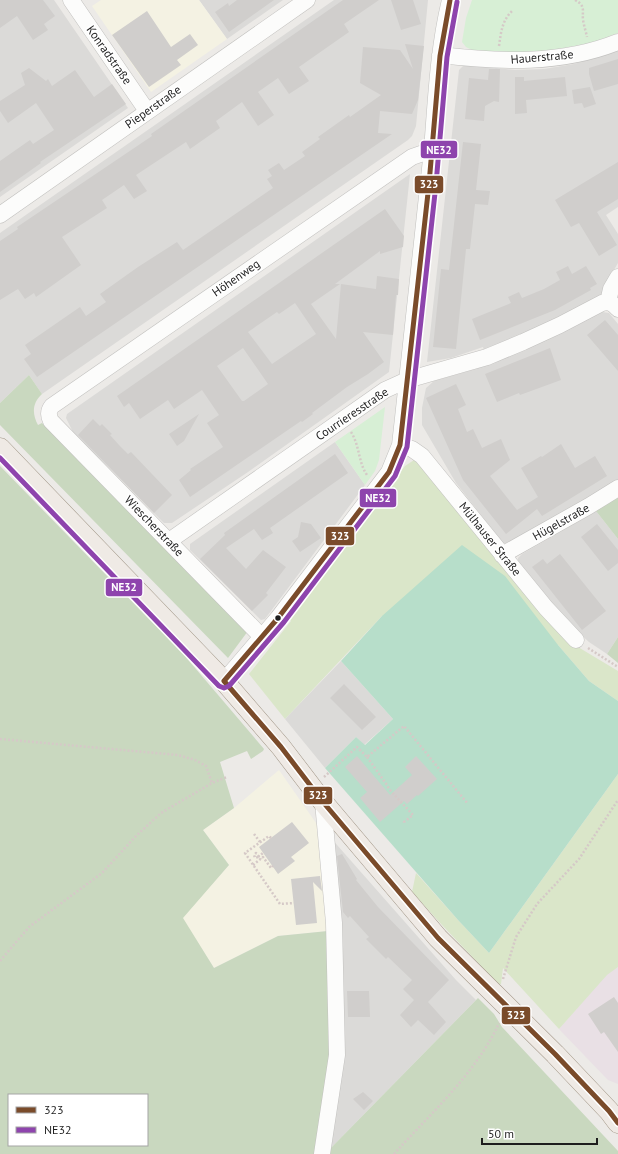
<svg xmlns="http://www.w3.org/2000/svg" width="618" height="1154" viewBox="0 0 618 1154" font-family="'PT Sans',sans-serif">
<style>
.residential{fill:#dbdad8}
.industrial{fill:#e9e0e5}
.education{fill:#f4f2e3}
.grass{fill:#dae6c9}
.forest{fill:#c9d8bf;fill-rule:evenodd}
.park{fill:#d7efd5}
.pitch{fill:#b7deca}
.building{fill:#d0cecc;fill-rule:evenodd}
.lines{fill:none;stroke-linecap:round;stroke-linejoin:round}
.minor-casing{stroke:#c2c1bf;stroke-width:17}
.major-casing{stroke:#a09586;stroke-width:21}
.path{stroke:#d5c9c7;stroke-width:2.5;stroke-dasharray:2 2;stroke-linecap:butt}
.minor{stroke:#fcfcfb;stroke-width:16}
.major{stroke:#efeae5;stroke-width:20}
.path-bridge{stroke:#d5c9c7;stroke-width:2.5;stroke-dasharray:2 2;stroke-linecap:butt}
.bus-1-casing{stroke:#fff;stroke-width:8}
.bus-2-casing{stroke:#fff;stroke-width:8}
.bus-1{stroke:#7a4b2a;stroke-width:5}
.bus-2{stroke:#8e44ad;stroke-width:5}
.bus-dot{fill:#1e1e1e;stroke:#fff;stroke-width:1.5}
.labels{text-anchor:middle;stroke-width:3;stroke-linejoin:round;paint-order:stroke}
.street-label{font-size:12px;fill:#1e1e1e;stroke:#fff}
.line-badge{stroke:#fff;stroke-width:1.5}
.badge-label{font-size:11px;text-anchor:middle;font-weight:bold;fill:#fff}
</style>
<rect width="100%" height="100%" fill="#eceae7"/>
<path class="residential" d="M0 0H54L128 108 0 197Z
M199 0H283L227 39Z
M334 0H428L416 126 412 136 408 140 42 394 29 375 0 403V233Z
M618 51V207L606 215 618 234V263L608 280 603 294 586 305 484 351 483 347 451 358 427 362 459 70 463 66 468 65 515 70 544 69 574 64Z
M410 174 389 372 248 472 172 523H164L73 432 66 418 67 414Z
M602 312 609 313 618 324V481L510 543H503L456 483 422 425V408L426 388 434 381 476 369 474 365Z
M335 442 365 485 265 619 261 620 190 550V544Z
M596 511 618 539V637L607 654 589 642 568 623 518 561V558L522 554 583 519Z
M341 661 393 719 364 745 356 737 325 768 285 719Z
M330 837 456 980 476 1000 325 1154Z"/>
<path class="industrial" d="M618 967V1084L608 1080 559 1029 607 974Z"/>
<path class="education" d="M101 0H199L227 39 151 92 92 6Z
M279 770 323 833 328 931 278 936 214 968 182 918 229 865 203 830 234 808Z"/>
<path class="grass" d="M414 460 419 462 578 647 618 671V701L589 681 558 645 382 616 285 719 249 674 291 621 288 618 405 466Z
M618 774V967L607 975 559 1029 503 968 501 984 499 985 442 925 412 892 416 873 458 920 489 953Z"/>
<path class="forest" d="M29 375 42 394C32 403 32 414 38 425L42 423 119 498 248 631 228 658 0 425V403Z
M0 466 184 655 264 749 263 751 251 759 247 751 220 762 234 808 203 830 229 865 183 918 214 968 278 936 328 931 334 1056 320 1154H0ZM9 1095H147V1145H9Z
M618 494V539L596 511Z
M618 637V663L607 654Z
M478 998 494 1014 502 1027 618 1151V1154H325Z"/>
<path class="park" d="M472 0H618V33L591 43 547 51 505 53 472 50 466 47 462 42 466 18Z
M385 407 379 460 375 471 365 485 335 442Z"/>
<path class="pitch" d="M462 545 505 576 558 645 589 681 618 701V774L489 953 458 920 325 768 356 737 365 745 393 719 341 661 382 616Z"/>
<path class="building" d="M0 0H43L55 16 44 24 48 30 33 40 17 16 0 28Z
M237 0H274L229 32 215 12 228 3 229 6Z
M343 0H379L344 24 349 32 299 67 309 81 289 94 278 78 258 92 274 115 258 126 242 102 216 121 220 128 190 149 186 142 136 175 147 191 134 199 124 185 102 200 107 208 62 237 81 265 36 297 34 293 25 299 18 289 0 300V241L18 229 17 227 152 136 151 134Z
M391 0H413L421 24 401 30Z
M147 11 171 47 190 34 198 45 177 60 181 65 149 87 112 35Z
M405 44 424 46 418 100 412 114 380 111 378 133 392 134 37 377 24 359 31 354 25 345 80 307 86 316 106 302 100 294 138 267 177 242 183 250 273 188 267 179 272 176 268 170 279 163 284 170 305 156 302 152 320 139 318 137 349 115 350 117 381 95 360 83 363 47 400 50 413 69Z
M618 59V84L594 91 589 74V68Z
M29 68 46 81 48 79 52 86 75 70 94 97 112 84 126 104 40 162 41 163 0 192V161L30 140 33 144 54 130 36 103 8 123 0 111V101L25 85 21 73Z
M489 69H500L499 102 494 101 485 106 484 121 465 119 469 78 488 80Z
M515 77H524V81L565 77 567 96 526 100 527 113 515 114Z
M590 87 596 104 584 108 582 103 574 104 572 90Z
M463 142 481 144 476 190 490 191 488 205 475 204 470 249H466L456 349 433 347 441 269 449 270Z
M618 162V199L597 212 617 245 599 256 579 223 571 227 555 200Z
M385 209 404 236 403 247 380 254V251L335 284H340L311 304 336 339 341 284 376 289 377 276 399 279 398 295H396L393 335 363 332 384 362 368 374 347 387 312 413 313 414 302 422 301 421 190 497 179 480 191 470 190 469 223 447 207 423 219 415 202 390 174 409 168 400 140 419 129 403 124 407 117 396ZM295 303 316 334 272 364 248 332 277 312 279 314ZM243 348 268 384 244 401H242L217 366Z
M568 266 572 274 586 266 597 284 590 288 591 290 555 310 480 340 472 319 511 303 508 297 519 292 522 298 544 289 560 280 556 272Z
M605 320 618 335V371L587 335Z
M550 348 561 380 520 395 519 393 497 402 485 374Z
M456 384 466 405 458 409 467 432 473 429 482 448 501 439 510 460 490 476 517 510 538 497 521 468 541 456 542 457 561 444 575 468 595 456 607 476 542 516 537 509 506 534 463 480 426 398Z
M199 414 184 441 177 446 169 434Z
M93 419 100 426 102 424 112 434 110 435 119 445 128 454 131 452 172 495 154 513 78 435Z
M335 454 348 473 270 528 273 533 262 540 254 529 226 548 246 569 263 550 286 567 266 593 268 595 252 611 200 559 225 535 224 533Z
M301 522 311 524 321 538 300 552 292 541 298 537Z
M597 524 618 550V563L608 571 581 537Z
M560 554 606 611 582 630 532 567 543 559 547 564Z
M344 684 376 717 362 730 330 698Z
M357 756 390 795 412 775 405 767 416 756 437 779 418 796 417 795 407 804 404 801 380 822 360 798 367 792 345 767Z
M292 822 309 843 291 857 295 861 278 874 259 847Z
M342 854 357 879 356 880 378 907 449 980 428 1002 446 1022 434 1035 418 1020 411 1027 400 1015 414 1000 403 989 412 980 388 957 386 959 366 939 369 937 359 926 350 916 348 918 343 912 337 856Z
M320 876 322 891 313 882 317 923 296 925 291 879Z
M347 991H369L370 1017H348Z
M614 997 618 1003V1052L604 1032 601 1034 588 1014Z
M363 1092 373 1101 364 1110 353 1099Z"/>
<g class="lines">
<g class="minor-casing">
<path id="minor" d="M71 0 147 111
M440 55C500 62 561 65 618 42
M0 215 307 0
M608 302 611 289 618 277
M400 445 412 449 422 456 546 608 576 640
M169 541 385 390 407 380 487 357 523 342 560 325 602 303C609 301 613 303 618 309
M502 555 589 506 618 488
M262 637 51 421C48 415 48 411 52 406L412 157 432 150
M224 681 278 618 389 472 400 445 403 418C412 329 423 240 432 150 436 100 438 49 450 0
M322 1154 337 1055 334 923 323 802"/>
</g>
<g class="major-casing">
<path id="major" d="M0 448 224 681 281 747 323 802 438 938 555 1054 609 1111 618 1123"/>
</g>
<path class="path" d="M575 0C586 6 582 10 583 20 584 26 586 32 587 37
M499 46C501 32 502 21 512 11
M351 432C360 446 358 462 367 475
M588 648 618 667
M0 739 178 755 195 760 206 766 212 783
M367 757 387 785 389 789 413 815 404 822 405 823
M324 777 357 747 367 757 404 726 468 804
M254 834 260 842
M271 838 269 836 245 853 280 904 294 903
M258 857 255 858 254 855 256 853 261 859
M253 865 263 857 271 868 273 866
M0 961 29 927 102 873 136 836 161 813 212 783 227 777
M503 979 516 937 537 904 579 859 618 800
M394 1154C430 1114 477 1072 499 1023"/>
<use href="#minor" class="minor"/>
<use href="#major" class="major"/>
<path class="path-bridge" d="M258 857 263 853"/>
<g class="bus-1-casing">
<path id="bus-1" d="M224 681 278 618 389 472 400 445 429 184 440 56 450 0
M224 681 281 747 323 802 438 938 555 1054 609 1111 618 1123"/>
</g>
<g class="bus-2-casing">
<path id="bus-2" d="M0 458 219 686 224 688 229 686 284 622 395 476 407 447 436 184 447 57 457 2"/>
</g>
<use href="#bus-1" class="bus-1"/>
<use href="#bus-2" class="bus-2"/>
</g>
<circle class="bus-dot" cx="278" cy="618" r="3.5"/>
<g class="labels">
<g class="street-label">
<text transform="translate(109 55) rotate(55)" y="4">Konradstraße</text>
<text transform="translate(542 57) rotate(-5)" y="4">Hauerstraße</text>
<text transform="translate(153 107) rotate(-35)" y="4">Pieperstraße</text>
<text transform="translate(236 278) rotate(-35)" y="4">Höhenweg</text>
<text transform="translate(352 414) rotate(-34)" y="4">Courrieresstraße</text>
<text transform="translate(561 522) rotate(-29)" y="4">Hügelstraße</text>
<text transform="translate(154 526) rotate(46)" y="4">Wiescherstraße</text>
<text transform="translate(490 539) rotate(51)" y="4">Mülhauser Straße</text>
</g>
</g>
<g class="line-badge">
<rect x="420" y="140" width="38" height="19" rx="4" fill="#8e44ad"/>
<rect x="414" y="175" width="30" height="19" rx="4" fill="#7a4b2a"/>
<rect x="359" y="488" width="38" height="20" rx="4" fill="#8e44ad"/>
<rect x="325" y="526" width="30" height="20" rx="4" fill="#7a4b2a"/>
<rect x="105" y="578" width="38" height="19" rx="4" fill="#8e44ad"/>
<rect x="303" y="786" width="30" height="19" rx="4" fill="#7a4b2a"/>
<rect x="501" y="1006" width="30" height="19" rx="4" fill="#7a4b2a"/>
</g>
<g class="badge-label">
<text x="439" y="154">NE32</text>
<text x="429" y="188">323</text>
<text x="378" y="502">NE32</text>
<text x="340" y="540">323</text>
<text x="124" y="591">NE32</text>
<text x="318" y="799">323</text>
<text x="516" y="1019">323</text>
</g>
<rect x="8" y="1094" width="140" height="52" fill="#ffffff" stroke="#a5a5a5"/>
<rect x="16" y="1107" width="20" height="6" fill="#7a4b2a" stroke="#a5a5a5"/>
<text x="44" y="1114" font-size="12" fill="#1e1e1e">323</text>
<rect x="16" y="1127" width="20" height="6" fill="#8e44ad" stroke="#a5a5a5"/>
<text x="44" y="1134" font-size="12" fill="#1e1e1e">NE32</text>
<path d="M482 1138v6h115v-6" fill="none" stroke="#1e1e1e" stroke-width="2"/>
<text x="488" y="1138" font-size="12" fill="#1e1e1e" stroke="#ffffff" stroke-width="3" paint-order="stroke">50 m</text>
</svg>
